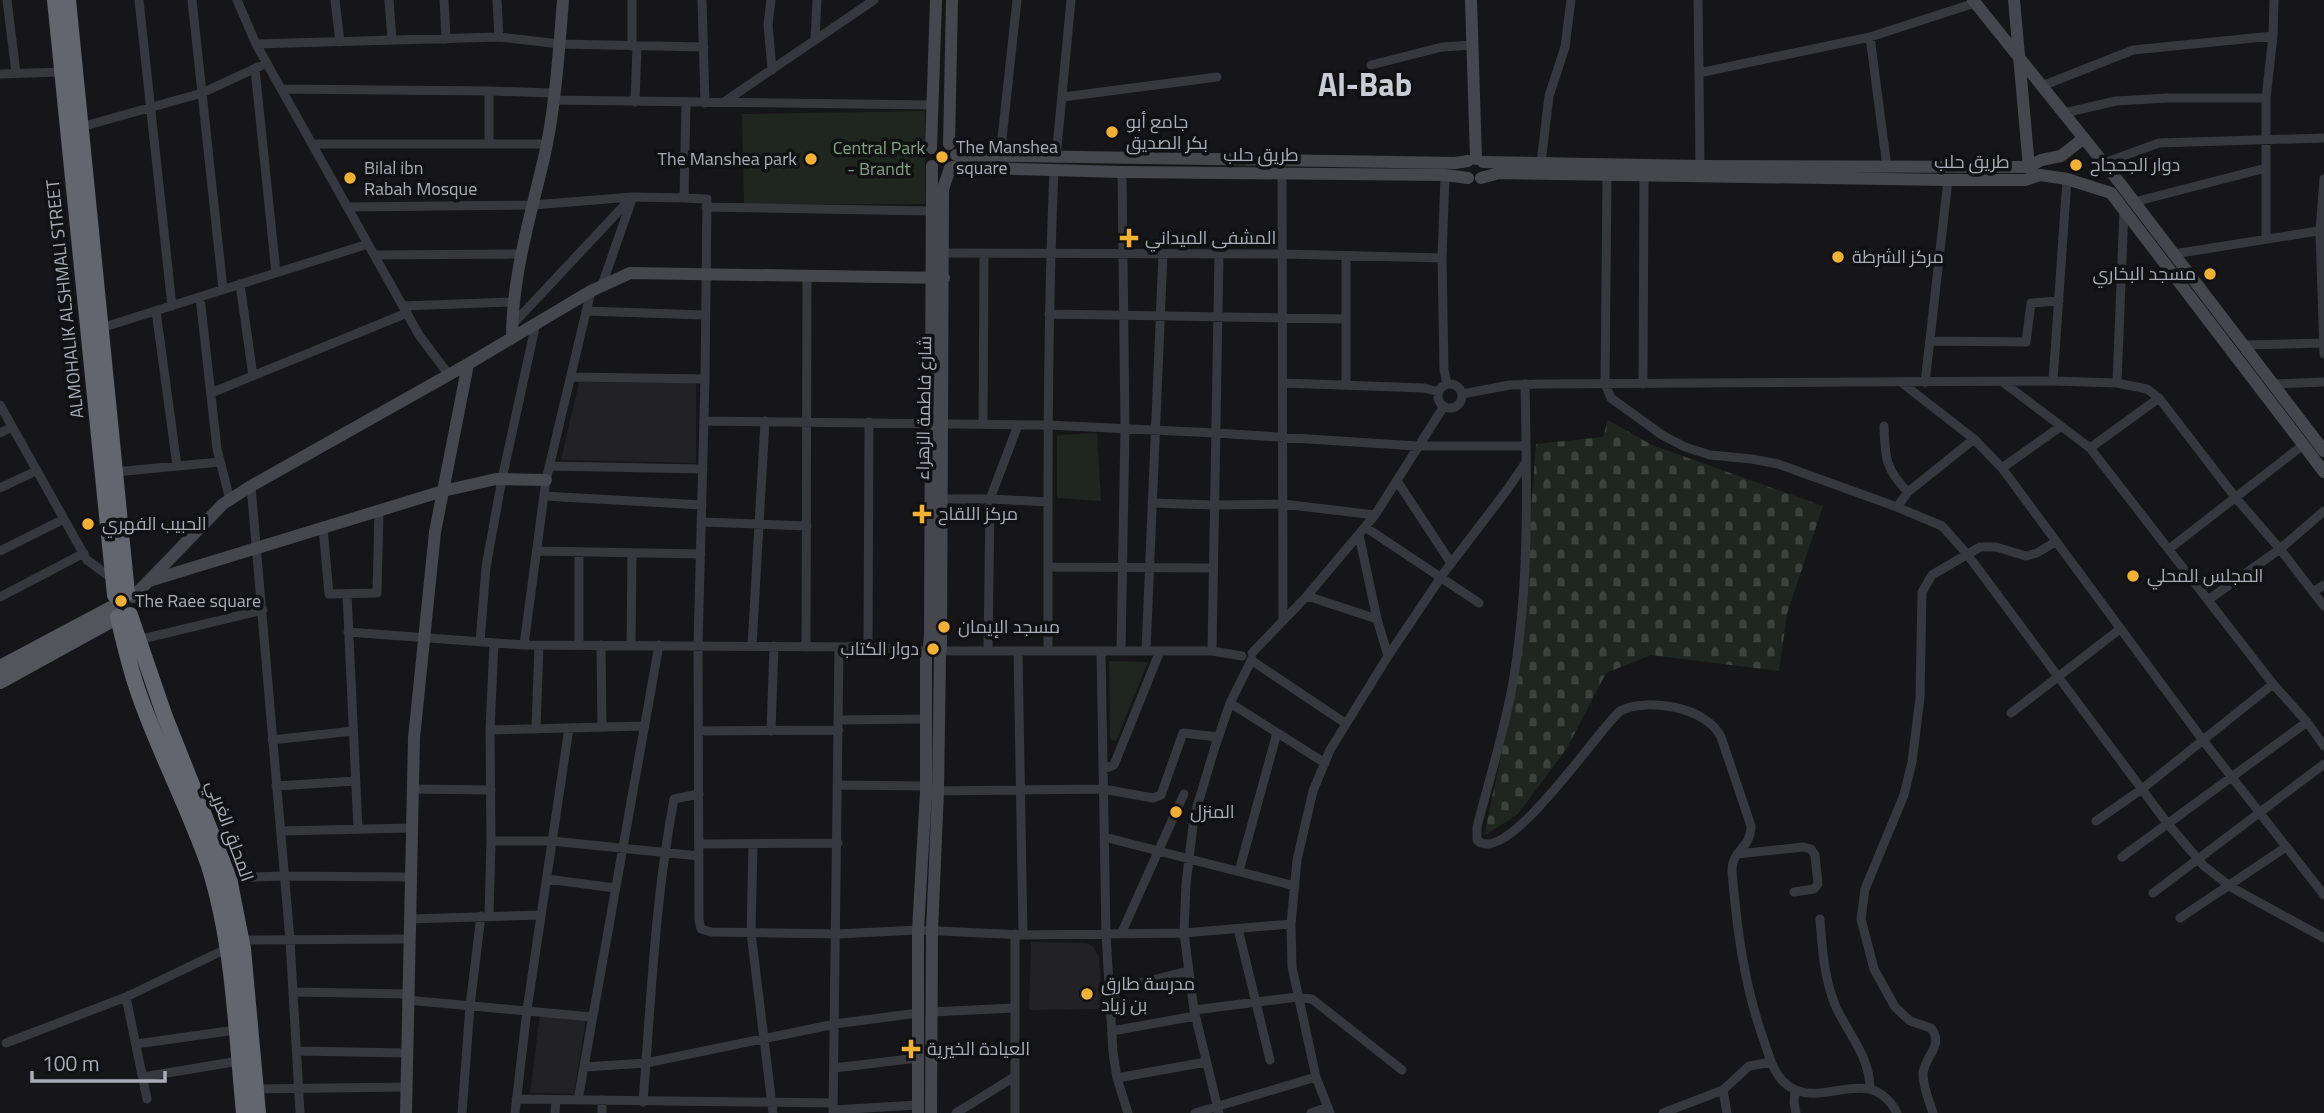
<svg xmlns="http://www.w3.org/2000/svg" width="2324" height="1113" viewBox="0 0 2324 1113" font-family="'Titillium Web',Cairo,sans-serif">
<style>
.built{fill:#222225}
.cemetery{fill:url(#cemetery-stones)}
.park{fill:#1e261f}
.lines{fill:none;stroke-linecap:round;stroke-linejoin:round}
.street{stroke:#37383d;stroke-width:9}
.secondary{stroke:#45474d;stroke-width:12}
.primary{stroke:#53555c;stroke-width:14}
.highway{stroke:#63666e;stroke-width:16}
.poi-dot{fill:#f2b134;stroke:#111113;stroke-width:2.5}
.labels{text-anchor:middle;stroke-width:7;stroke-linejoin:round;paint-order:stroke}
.poi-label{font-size:18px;fill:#a8adb8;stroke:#111113;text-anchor:start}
.park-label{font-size:18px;fill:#7fa381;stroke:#111113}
.street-label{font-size:18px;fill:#a8adb8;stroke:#111113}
.town-label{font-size:32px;font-weight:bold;fill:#c9ccd4;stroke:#111113}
</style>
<defs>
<pattern id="cemetery-stones" width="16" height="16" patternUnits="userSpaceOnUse" patternTransform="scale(1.75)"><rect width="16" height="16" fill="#1e261f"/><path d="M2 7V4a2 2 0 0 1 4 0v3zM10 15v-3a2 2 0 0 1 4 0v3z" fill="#3c433d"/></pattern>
</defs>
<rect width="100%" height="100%" fill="#161618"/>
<path class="built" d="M579 382 696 383V463L561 460Z
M1031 942 1086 943 1093 946 1099 957 1102 1009 1029 1010Z
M540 1013 586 1019 574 1094 530 1093Z"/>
<path class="cemetery" d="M1608 420 1652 445 1823 506 1787 614 1779 671 1651 655 1606 673 1567 748 1518 814 1484 836 1519 670 1536 444 1603 437Z"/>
<path class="park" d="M925 111V204H744L742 114Z
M1097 433 1101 501 1057 498V435Z
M1109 661 1148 662 1116 741 1110 739Z"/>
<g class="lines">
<path class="street" d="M7 0 16 73
M139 0 172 306
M237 0 256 44 419 335 449 375
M335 0 340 42
M389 0 392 40
M444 0 446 39
M497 0 499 37
M702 0 705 103
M771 0 768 24 772 70
M1698 0 1699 73
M1870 37 1887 167
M815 40 817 0
M256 44 499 37 560 44 704 47
M632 46V0
M1371 65 1442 47 1473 45
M255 69 276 273
M0 74 62 72
M2042 86 2133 50 2273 36
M281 89 489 91V144
M489 91 553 93
M1063 97 1217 77
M552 100 933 105
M635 102 637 46
M724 102 874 0
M686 103 684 198 707 199 705 379 698 645 699 920 701 929 711 932 837 934 918 930 1023 935 1184 933 1291 924
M2064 113 2116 101 2167 98H2266
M81 127 202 93 192 0
M312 144H547
M1000 157 1017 0
M1056 158 1071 0
M1541 163 1549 96 1565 47 1571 0
M2104 163 2159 143 2324 138
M1700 166 1699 73 1870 37 1975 3
M1282 172 1283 621
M1445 175 1442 258 1444 370 1447 384
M1607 176 1605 384 1611 398 1662 435 1685 447 1710 455 1752 459 1778 464 1897 507 1942 526 1967 554 2167 823 2204 866 2231 887 2324 938
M2324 179 2320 231 2324 354
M2134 202 2266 168
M348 207 533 205 632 197 684 198
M706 207 931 211
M2266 239V98L2273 36 2274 0
M939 253 1283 254 1442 258
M2174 254 2324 230
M375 255 520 254
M240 284 253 376
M602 285 631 202
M223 289 202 93 267 63
M200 297 217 449 230 500
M403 306 513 302
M156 311 177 466
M586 311 704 315
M1049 314 1346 319
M512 325 632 197
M101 328 368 244
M1930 341 2026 342 2031 303 2059 301
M2243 345 2324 343
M571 377 705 379
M2053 381 2067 179
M1284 383 1424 388 1439 392
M1902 383 1974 439 2002 468 2202 739 2324 895
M1925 383 1948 180
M2004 383 2090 448 2273 684 2307 722 2324 746
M2117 383 2124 210
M1525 384C1527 484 1530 588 1512 688 1503 735 1489 781 1477 827V840C1506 869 1597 731 1620 711 1647 697 1707 707 1721 737L1751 826C1752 847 1731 851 1732 871 1737 930 1744 985 1764 1041 1770 1058 1774 1077 1790 1087 1825 1109 1870 1062 1897 1113
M1643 384 1644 176
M2274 384 2324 382
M1438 396a12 12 0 1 1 24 0a12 12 0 1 1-24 0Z
M1346 385V256
M211 393 407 313
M1462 394 1510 385 1541 384 2053 381 2117 383 2147 389 2159 398 2235 497 2280 549 2324 606
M0 405 87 560 113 579
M704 421 1048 425 1216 433 1417 446H1526
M983 424 984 253
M1018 425 990 499 1048 502
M1884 426C1885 457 1885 469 1908 492
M0 433 12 427
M2090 448 2159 398
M549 466 703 469
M2002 468 2060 427
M115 472 220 462
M1397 481 1451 563
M251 486 290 940 300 1113
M0 488 36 471
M544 496 702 505
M941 499H990L988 651
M1152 503 1214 505 1283 504 1375 515
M1897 507 1908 492 1974 439
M702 522 807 526
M1365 527 1479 603
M323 528 329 594 377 593 379 511
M1359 535 1377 619 1388 656
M2169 549 2303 445
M0 551 64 519
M537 551 701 554
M579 552V645
M1048 567 1213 568
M2313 592 2324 585
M347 594 358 829
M1307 596 1377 619
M0 597 84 553
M2208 600 2280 549 2324 511
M348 632 524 645 868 647 925 651
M138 640 263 610
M480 642 486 567 502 479 536 323
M524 645 546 480 591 291
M601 645 602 727
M631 645 632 553
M752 646 765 421
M806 647 807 276
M868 647 869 422
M941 651H1212L1242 656
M1018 651 1023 935
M1048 651C1048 491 1047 331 1054 170
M1101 651 1106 934 1113 1052 1117 1078 1128 1113
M1121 651 1125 429 1122 172
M1146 651 1163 254
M1212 651 1219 254
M1252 653 1307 596 1375 515 1444 406
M1251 660 1345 723
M1230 703 1325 763
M2011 713 2120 629
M839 720 926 719
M536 729 539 645
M490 730 645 726
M699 731 839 730
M771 731 774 646
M272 740 353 731
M1103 769 1114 765 1160 651
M838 785 926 786
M276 786 356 781
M413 789 491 790
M935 791 1103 789 1153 798 1161 795 1183 733 1218 737
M2096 821 2142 789 2273 684
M281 831 411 828
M1104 837 1295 886
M491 841H552L699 856
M699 844 838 843
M753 844 751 933 773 1113
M1737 854 1803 847 1811 849 1815 855 1818 884 1814 889 1794 892
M2122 857 2307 722
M1239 871 1277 733
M229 878 284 876 410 877
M547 879 615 888
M2153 893 2324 764
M489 916 491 841 490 730 494 643
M2180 918 2286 847
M409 919 541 915
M1820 919C1822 948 1824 977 1835 1005 1848 1034 1870 1056 1870 1089
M1238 929 1270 1060
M1121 934 1184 794
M241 940 408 939
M1109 991 1188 971
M294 992 407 994
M126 997 147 1099
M407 1000 592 1017
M1194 1010 1297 997 1312 999 1402 1070
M932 1012 1014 1008
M1112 1031 1195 1016
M6 1043 126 997 226 949
M136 1044 236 1030
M298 1051 406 1053
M584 1067 646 1063 835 1024 918 1013
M834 1068 918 1058
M143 1077 239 1061
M1117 1078 1206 1062
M254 1089 406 1087
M1723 1090 1727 1113
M1795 1090 1794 1102 1796 1113
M516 1099 833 1103
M578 1100 659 645
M602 1100V1113
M643 1102C651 1000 655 899 674 799L699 794
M833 1110 918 1105
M462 1113 470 1006 481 916
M515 1113 527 1010 569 728
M555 1113 556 1100
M833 1113 839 647
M956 1113 1014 1077
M1015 1113V934
M1195 1113 1316 1077
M1219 1113 1194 1010 1184 933 1186 884 1194 817 1214 750 1230 703 1252 659
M1311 1113 1328 1107
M1330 1113 1316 1077 1292 967 1291 924 1297 860 1313 791 1330 750 1388 656 1443 574 1507 490 1526 462
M1663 1113 1723 1090 1749 1066 1771 1062
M1933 1113C1929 1101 1923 1087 1923 1074 1924 1056 1945 1046 1931 1028L1910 1021 1895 1007 1874 969 1861 919 1865 889 1904 795 1912 762 1920 698 1922 592 1932 575 1980 547H1996L2026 556 2037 553 2055 542"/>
<path class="secondary" d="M1471 0 1476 159
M1973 0 2119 182 2324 451
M2014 0 2029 167
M949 144 952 0
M931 148 936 0
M956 155 1455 163 1468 161
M1483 162 1700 166 2029 167 2041 160 2061 156 2084 138
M952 167 1122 172 1445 175 1468 178
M1481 178 1499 173 1948 180H2025L2040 175 2067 179 2111 193 2324 472
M512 338C512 273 532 212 546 149 556 100 559 49 563 0
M149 581 443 491 496 479 546 480
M133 597 223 504 251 486 468 364 591 291 630 273 944 278
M929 646 930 635 932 166
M941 650 943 189 950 168
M406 1113 414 738 435 532 468 364
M918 1113V930L926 792V655
M931 1113 932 931 938 791 940 656"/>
<path class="primary" d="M0 667 111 608
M0 682 118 617"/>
<path class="highway" d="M55 0 115 595
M68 0 127 593
M130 615 165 717 229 878 243 949 258 1113
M118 617C124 643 130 669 139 694 159 752 189 808 209 866 234 945 236 1032 244 1113"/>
</g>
<g class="poi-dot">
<circle cx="1112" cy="132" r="7"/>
<circle cx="942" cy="157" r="7"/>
<circle cx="811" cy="159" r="7"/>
<circle cx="2076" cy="165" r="7"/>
<circle cx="350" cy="178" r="7"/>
<path d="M1125.5 227.5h7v7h7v7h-7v7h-7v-7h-7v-7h7z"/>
<circle cx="1838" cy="257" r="7"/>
<circle cx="2210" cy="274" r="7"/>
<path d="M918.5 503.5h7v7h7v7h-7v7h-7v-7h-7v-7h7z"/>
<circle cx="88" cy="524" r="7"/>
<circle cx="2133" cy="576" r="7"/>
<circle cx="121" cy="601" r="7"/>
<circle cx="944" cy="627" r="7"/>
<circle cx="933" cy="649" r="7"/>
<circle cx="1176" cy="812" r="7"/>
<circle cx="1087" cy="994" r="7"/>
<path d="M907.5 1038.5h7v7h7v7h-7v7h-7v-7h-7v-7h7z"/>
</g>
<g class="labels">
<g class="poi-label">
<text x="1126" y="128">جامع أبو<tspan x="1126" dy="21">بكر الصديق</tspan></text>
<text x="956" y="153">The Manshea<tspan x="956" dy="21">square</tspan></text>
<text x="797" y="165" text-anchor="end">The Manshea park</text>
<text x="2090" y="171">دوار الجحجاح</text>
<text x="364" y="174">Bilal ibn<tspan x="364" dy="21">Rabah Mosque</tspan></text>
<text x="1145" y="244">المشفى الميداني</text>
<text x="1852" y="263">مركز الشرطة</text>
<text x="2196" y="280" text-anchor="end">مسجد البخاري</text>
<text x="938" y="520">مركز اللقاح</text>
<text x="102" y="530">الحبيب الفهري</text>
<text x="2147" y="582">المجلس المحلي</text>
<text x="135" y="607">The Raee square</text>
<text x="958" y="633">مسجد الإيمان</text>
<text x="919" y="655" text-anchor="end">دوار الكتاب</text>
<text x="1190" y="818">المنزل</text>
<text x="1101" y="990">مدرسة طارق<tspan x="1101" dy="21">بن زياد</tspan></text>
<text x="927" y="1055">العيادة الخيرية</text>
</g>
<g class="park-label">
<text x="879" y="154">Central Park<tspan x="879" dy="21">- Brandt</tspan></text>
</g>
<g class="street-label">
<text x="1261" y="161">طريق حلب</text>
<text x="1972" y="168">طريق حلب</text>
<text transform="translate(65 299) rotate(-96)" y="6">ALMOHALIK ALSHMALI STREET</text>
<text transform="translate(924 408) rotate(-89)" y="6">شارع فاطمة الزهراء</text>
<text transform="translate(230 831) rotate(70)" y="6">المحلق الغربي</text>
</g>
<g class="town-label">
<text x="1365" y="96">Al-Bab</text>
</g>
</g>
<path d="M32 1071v10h133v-10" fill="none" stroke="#a8adb8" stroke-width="3.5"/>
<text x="42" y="1071" font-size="21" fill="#a8adb8" stroke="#111113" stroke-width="5" paint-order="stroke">100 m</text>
</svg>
